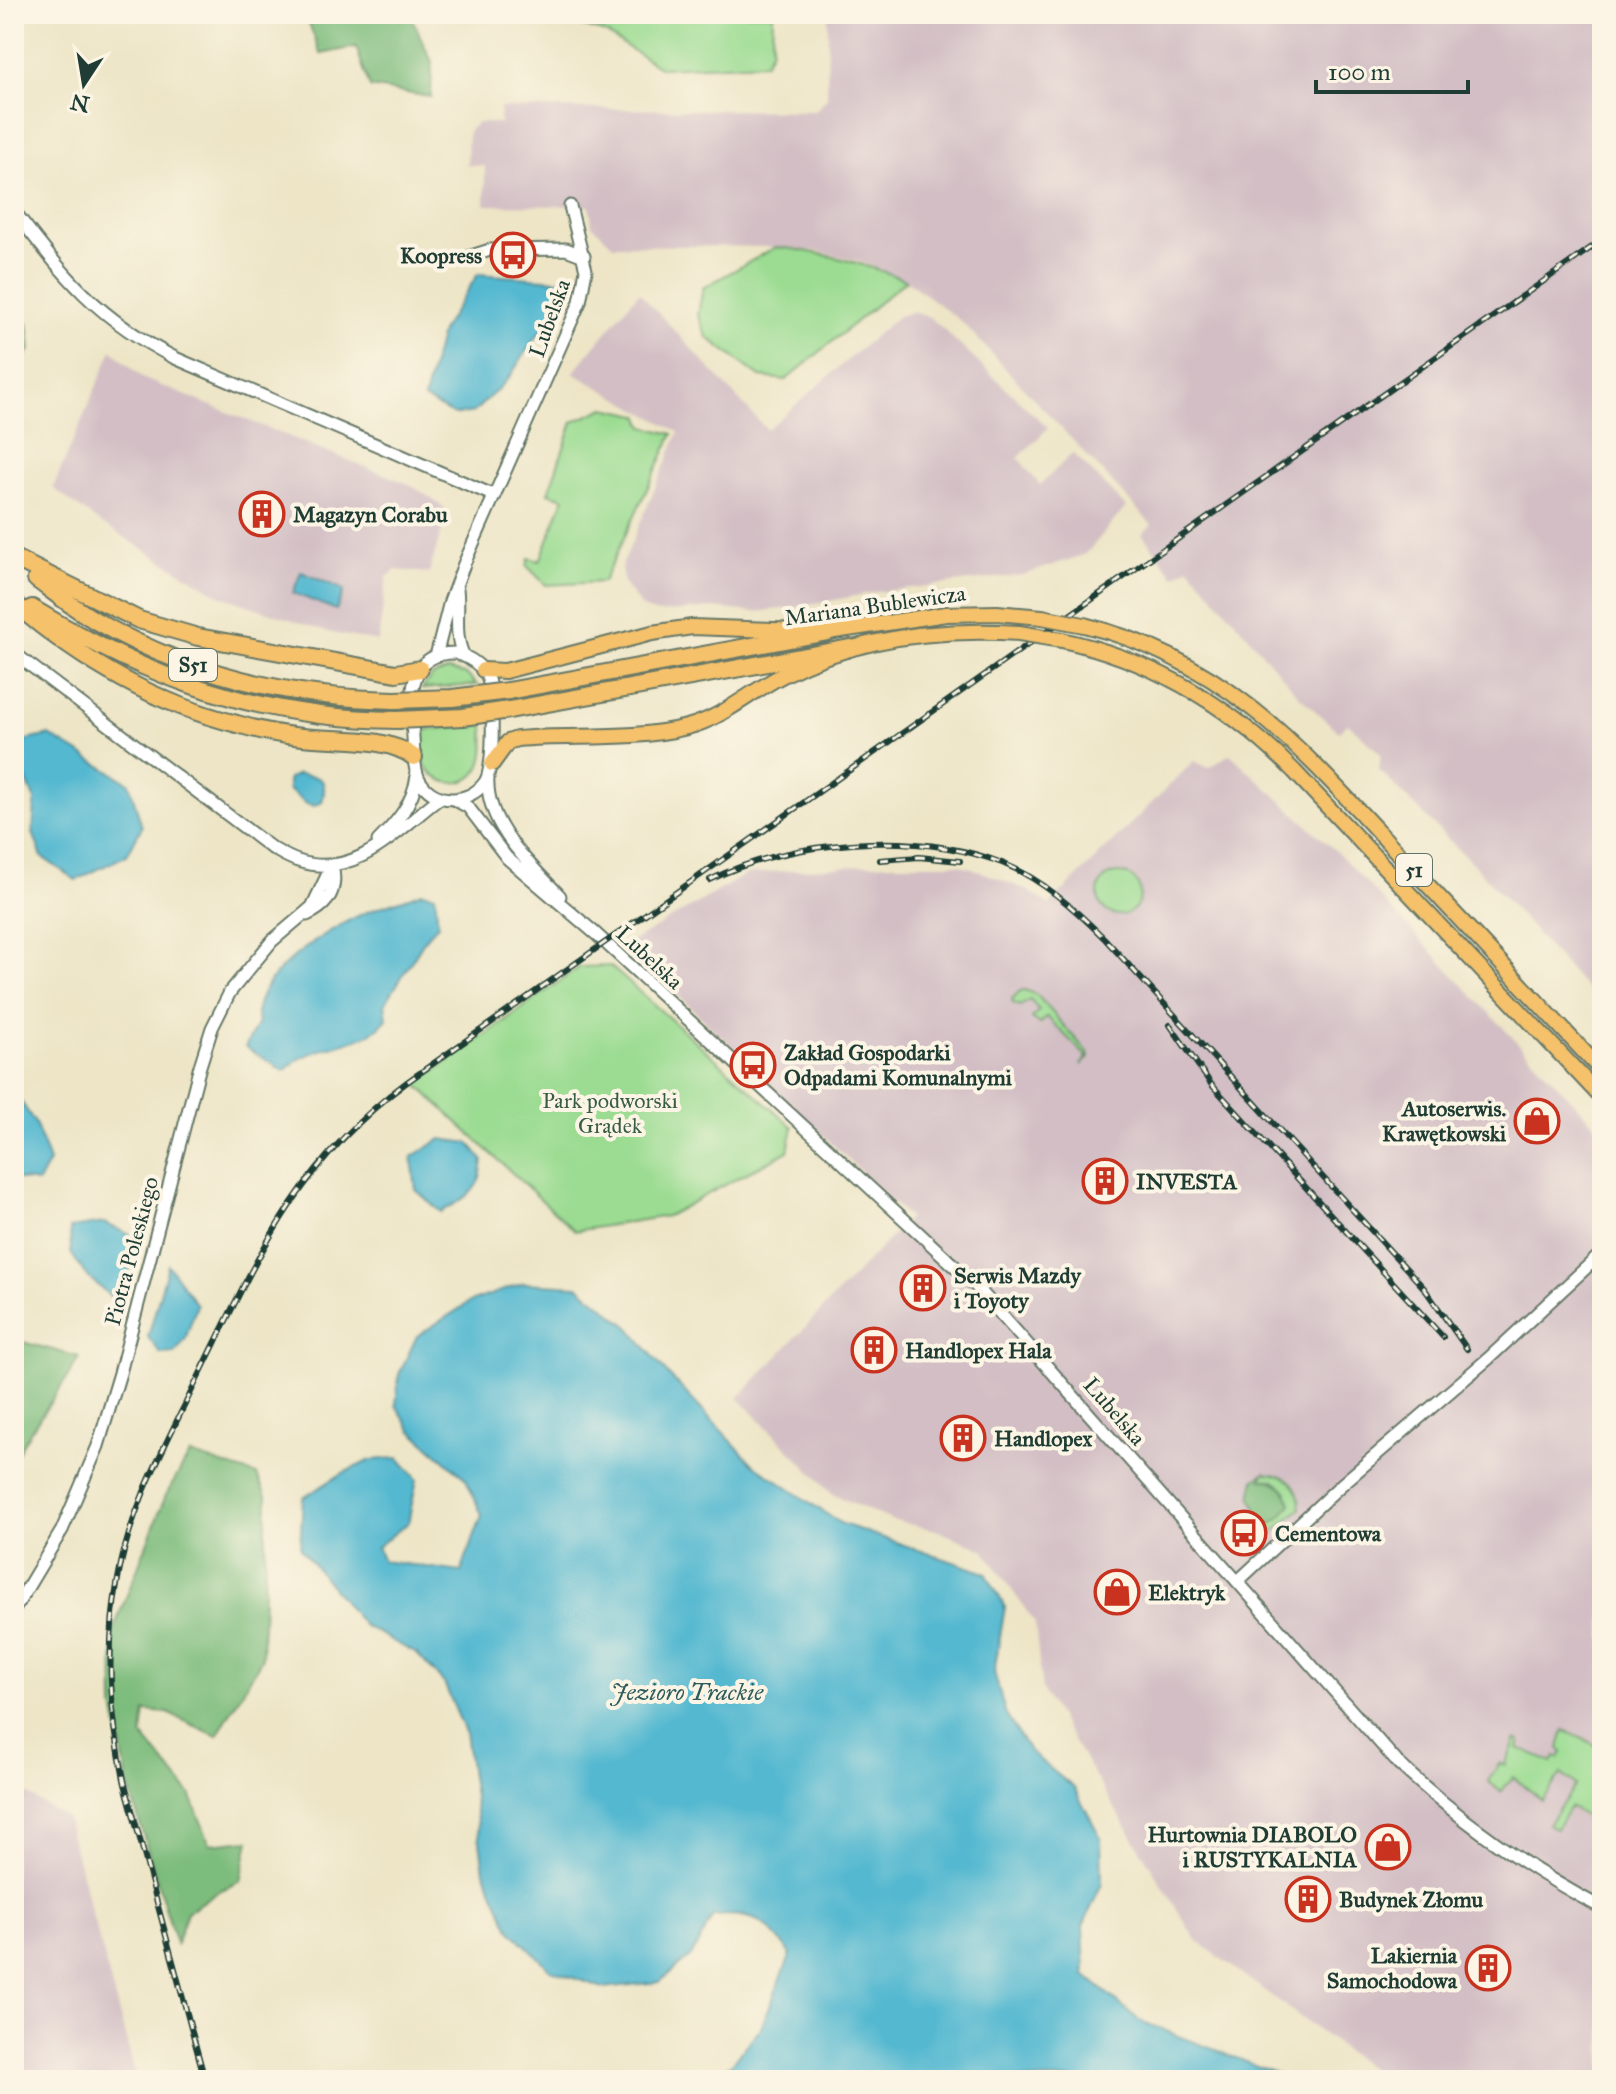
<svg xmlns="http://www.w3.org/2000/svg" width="1616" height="2094" viewBox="0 0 1616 2094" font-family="'IM FELL Great Primer',serif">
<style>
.industrial{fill:#d2bec4}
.green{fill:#9bdc92;stroke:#5d8c63;stroke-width:2}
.forest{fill:#7cbc7c;stroke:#4e7c58;stroke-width:2}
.water{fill:#52b8d0;stroke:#387a82;stroke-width:2}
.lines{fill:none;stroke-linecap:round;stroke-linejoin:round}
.minor-casing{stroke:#677867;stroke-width:15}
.major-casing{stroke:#677867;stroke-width:18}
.highway-casing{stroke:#677867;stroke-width:20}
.minor{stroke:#fff;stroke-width:11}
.major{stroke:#f5c16b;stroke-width:14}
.highway{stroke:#f5c16b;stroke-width:16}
.rail-casing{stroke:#1f3d34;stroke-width:6}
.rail{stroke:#fcf5e5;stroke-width:3;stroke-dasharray:9;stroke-linecap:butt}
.major-bridge-casing{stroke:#677867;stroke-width:18;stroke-linecap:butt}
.highway-bridge-casing{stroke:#677867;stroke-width:20;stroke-linecap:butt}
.major-bridge{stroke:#f5c16b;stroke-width:14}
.highway-bridge{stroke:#f5c16b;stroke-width:16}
.labels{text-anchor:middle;stroke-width:8;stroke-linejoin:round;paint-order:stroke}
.shield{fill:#fcf5e5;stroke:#617469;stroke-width:2}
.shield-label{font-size:20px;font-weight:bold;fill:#1f3d34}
.poi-label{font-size:22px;font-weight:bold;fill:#1f3d34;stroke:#fcf5e5;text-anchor:start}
.street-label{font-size:22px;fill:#1f3d34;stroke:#fcf5e5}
.park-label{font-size:22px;fill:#385d47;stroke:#fcf5e5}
.water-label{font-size:24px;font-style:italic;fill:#2c5c5b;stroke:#fcf5e5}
</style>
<rect width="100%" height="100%" fill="#fcf5e5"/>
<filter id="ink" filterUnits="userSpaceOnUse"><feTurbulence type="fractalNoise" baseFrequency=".0125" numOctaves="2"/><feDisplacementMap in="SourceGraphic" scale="16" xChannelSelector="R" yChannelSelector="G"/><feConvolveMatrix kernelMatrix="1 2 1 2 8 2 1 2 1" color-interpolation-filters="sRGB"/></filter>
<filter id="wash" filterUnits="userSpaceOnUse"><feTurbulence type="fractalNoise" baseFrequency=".006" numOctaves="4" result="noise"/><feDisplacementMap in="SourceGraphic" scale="32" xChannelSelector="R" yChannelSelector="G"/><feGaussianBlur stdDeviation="1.8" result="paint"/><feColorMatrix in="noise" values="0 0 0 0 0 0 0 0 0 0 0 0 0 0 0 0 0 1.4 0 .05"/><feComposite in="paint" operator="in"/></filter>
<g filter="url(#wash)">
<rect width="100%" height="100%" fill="#ede5c6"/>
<path class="industrial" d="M828 14H1602V1006L1478 869 1379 770 1381 754 1348 723 1339 732 1299 696 1189 567 1174 576 1142 534 1152 525 961 321 906 280 859 261 817 251 776 247 613 245 592 225 590 206 485 205V166L467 165 468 131 477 123H500V108L815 111 827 98Z
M639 292 767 430 898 316 912 312 930 317 1048 428 1018 458 1040 485 1073 453 1126 507 1086 554 1023 575 875 592 799 607 754 612 712 608 658 613 642 608 624 584 621 568 679 432 573 373Z
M112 350 144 379 411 485 448 510 429 573 396 570 387 577 378 642 328 632 221 596 94 519 53 488Z
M1230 754 1341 856 1602 1132V2080H1385L1196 1940 1042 1690 1035 1623 984 1550 936 1530 891 1520 834 1495 738 1398 909 1218 626 945 747 874 872 864H957L972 868 1029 891 1049 905 1194 761 1209 768Z
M14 1786 66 1818 137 2080H14Z"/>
<path class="green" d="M543 14H773L772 49 765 63 661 68 605 33Z
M776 247C823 252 863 263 906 280L786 380 760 377 707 337 698 315 703 288Z
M605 408 639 415 644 427 673 434 603 582 546 585 527 566 529 558 540 561 564 498 548 493 573 422Z
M449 670 467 675 477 685 422 689 432 676Z
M484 725C484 740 487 756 479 769 466 791 432 785 424 762 420 752 421 740 420 730Z
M1098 894a21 21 0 1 1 42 0a21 21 0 1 1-42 0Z
M610 966 793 1127 788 1151 667 1216 575 1231 416 1084 580 967Z
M1025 990 1037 995 1088 1053 1089 1058 1081 1065 1087 1057 1047 1017 1040 1024 1032 1018 1039 1010 1030 1000 1020 1006 1013 1003 1012 999 1020 991Z
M1264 1473C1289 1474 1300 1485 1300 1509L1272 1533 1265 1531 1255 1504 1265 1527 1287 1491 1273 1480 1260 1479Z
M1564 1730 1602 1748V1827L1570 1807 1556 1829 1548 1824 1576 1785 1561 1774 1542 1800 1513 1777 1501 1792 1488 1781 1500 1763 1505 1765 1516 1739 1520 1741 1518 1748 1552 1763 1555 1757 1559 1758 1562 1752 1559 1748Z"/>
<path class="forest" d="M305 14H410L432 62 431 97 370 87 356 47 321 54Z
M14 310 28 324 31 349 17 366 14 364Z
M19 1341 79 1357C60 1394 32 1423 14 1460V1342Z
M190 1454 257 1475 267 1498 262 1658 217 1736 167 1713 145 1711 142 1735 190 1794 210 1844 249 1840 241 1881 217 1892 187 1912 176 1944 128 1784 114 1706 113 1631 166 1495Z
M1264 1473 1261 1479C1278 1480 1286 1488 1291 1504L1281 1517 1265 1527 1251 1497 1255 1479Z"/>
<path class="water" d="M478 274 569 281 559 310 534 340 508 379 474 412 454 415 424 399 441 332Z
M301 572 344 590 336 610 293 593Z
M49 735 129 783 142 827 127 855 76 880 42 857 33 833 35 801 14 749V743Z
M298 774C320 777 329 777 322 802L315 806 305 803 288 789V779Z
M422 892 435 895 438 925 429 933 385 1004 387 1019C383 1023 378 1029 373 1032 346 1048 306 1046 285 1071L245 1047 258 1023C247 980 324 932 358 916 378 906 401 901 422 892Z
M14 1091 35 1123 49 1162 38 1182 14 1179Z
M441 1139 469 1143 483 1160C481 1192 467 1197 441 1212L416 1190 412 1157Z
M104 1223 137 1238 120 1305 85 1274 71 1253 70 1228Z
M168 1265 197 1305 185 1340 175 1353 161 1354 148 1337Z
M524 1283 578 1286 629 1327 667 1373 753 1464 840 1523 986 1573 1005 1607 994 1672 1006 1715 1030 1752 1074 1788 1101 1838 1102 1883 1083 1926 1085 1975 1140 2021 1293 2080H707L733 2062 761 2028 791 1954C765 1921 756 1912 713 1916L691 1956 659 1982 603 1988 551 1970 511 1931 484 1871 465 1732 444 1683 417 1654 363 1625 300 1548 303 1498 343 1473 371 1460 399 1458 417 1479 408 1523 377 1547 383 1561 461 1572 482 1515 466 1479 412 1431 396 1405 399 1374 417 1336 470 1302Z"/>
</g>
<g filter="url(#ink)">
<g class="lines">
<g class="minor-casing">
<path id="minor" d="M14 211C66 278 97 318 175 358L495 496
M459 260 490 250 566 249 584 256
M457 589C460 611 453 635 464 656
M14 653 270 847C279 852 288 858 298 861 357 881 399 828 441 797
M456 653C468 657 479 663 486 674 494 689 495 768 485 782 469 805 433 805 419 779 413 767 414 750 413 737 411 701 405 652 456 653Z
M436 656 450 601 464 564 580 302 586 270 570 206
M488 778C485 825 531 865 560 896
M455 800 468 807 507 858 596 934 975 1285 1397 1762C1460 1821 1526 1868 1602 1908
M378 841C397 822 413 804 417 776
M307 915C329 905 338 889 332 865
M1238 1581 1341 1485 1489 1358 1602 1253
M14 1610 62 1530 98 1446 120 1373 200 1066 212 1028 230 992 272 941 312 907 332 865"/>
</g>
<g class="major-casing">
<path id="major" d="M1084 625C1232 661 1311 760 1410 866 1474 935 1538 1003 1602 1071
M1062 640C1154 660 1229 705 1294 771L1602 1098
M483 670 505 671 652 633 692 627 828 632 946 614 997 613 1042 617
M492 764 508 742 517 739C573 734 632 741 687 727 723 718 750 692 783 675 855 638 939 628 1019 633"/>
</g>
<g class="highway-casing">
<path id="highway" d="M14 558 139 620 198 637 396 673 420 669
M36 579C55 593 75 609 96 621 188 674 290 698 395 700
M14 603C79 659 153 703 237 724 258 730 281 735 302 737 337 741 387 736 414 757
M32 608C149 679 260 719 397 720
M508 691 828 632
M509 710 850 648"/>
</g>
<use href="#minor" class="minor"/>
<use href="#major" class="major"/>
<use href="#highway" class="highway"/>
<g class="rail-casing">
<path id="rail" d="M880 860 919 857 960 861
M710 880C791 839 917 830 1002 863 1042 879 1075 909 1105 939L1424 1288 1467 1349
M1170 1025 1211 1084 1233 1108 1443 1337
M205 2080 125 1784C110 1715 105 1649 118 1579 130 1508 165 1446 196 1382 256 1261 294 1166 407 1082L1602 240"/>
</g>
<use href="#rail" class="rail"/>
<g class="major-bridge-casing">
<path id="major-bridge" d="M1042 617 1084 625
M1019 633 1062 640"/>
</g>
<g class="highway-bridge-casing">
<path id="highway-bridge" d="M395 700 452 698 508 691
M397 720 463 717 509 710"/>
</g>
<use href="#major-bridge" class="major-bridge"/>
<use href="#highway-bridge" class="highway-bridge"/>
</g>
</g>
<defs>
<g id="bus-ring" transform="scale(2.3)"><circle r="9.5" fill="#fcf5e5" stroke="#c8321e" stroke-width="1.5"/><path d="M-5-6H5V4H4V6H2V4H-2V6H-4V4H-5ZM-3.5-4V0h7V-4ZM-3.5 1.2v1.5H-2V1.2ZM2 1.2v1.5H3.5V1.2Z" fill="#c8321e"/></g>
<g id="building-ring" transform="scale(2.3)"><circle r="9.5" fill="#fcf5e5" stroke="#c8321e" stroke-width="1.5"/><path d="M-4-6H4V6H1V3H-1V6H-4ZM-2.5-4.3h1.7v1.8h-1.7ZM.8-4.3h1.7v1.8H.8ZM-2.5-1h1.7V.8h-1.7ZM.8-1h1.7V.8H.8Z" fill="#c8321e"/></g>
<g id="shop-ring" transform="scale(2.3)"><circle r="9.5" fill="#fcf5e5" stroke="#c8321e" stroke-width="1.5"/><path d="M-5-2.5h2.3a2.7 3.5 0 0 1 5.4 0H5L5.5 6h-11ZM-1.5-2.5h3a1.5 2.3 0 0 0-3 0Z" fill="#c8321e"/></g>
</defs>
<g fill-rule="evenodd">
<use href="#bus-ring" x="513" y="255"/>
<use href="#building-ring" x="262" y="514"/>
<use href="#bus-ring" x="753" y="1065"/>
<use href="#shop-ring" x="1537" y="1121"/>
<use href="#building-ring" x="1105" y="1181"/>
<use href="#building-ring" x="923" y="1288"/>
<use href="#building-ring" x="874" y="1350"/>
<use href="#building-ring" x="963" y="1438"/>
<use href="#bus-ring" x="1244" y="1533"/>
<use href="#shop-ring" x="1117" y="1592"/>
<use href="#shop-ring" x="1388" y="1847"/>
<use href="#building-ring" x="1308" y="1899"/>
<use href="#building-ring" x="1488" y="1968"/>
</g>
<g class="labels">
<g class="shield">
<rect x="169" y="649" width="48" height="32" rx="6"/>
<rect x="1396" y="854" width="36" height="32" rx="6"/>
</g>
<g class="shield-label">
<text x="193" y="672">S51</text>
<text x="1414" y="877">51</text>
</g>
<g class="poi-label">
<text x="482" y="263" text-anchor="end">Koopress</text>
<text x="293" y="522">Magazyn Corabu</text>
<text x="784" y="1060">Zakład Gospodarki<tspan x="784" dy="25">Odpadami Komunalnymi</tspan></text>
<text x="1506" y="1116" text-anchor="end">Autoserwis.<tspan x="1506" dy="25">Krawętkowski</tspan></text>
<text x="1136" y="1189">INVESTA</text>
<text x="954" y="1283">Serwis Mazdy<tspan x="954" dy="25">i Toyoty</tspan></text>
<text x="905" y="1358">Handlopex Hala</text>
<text x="994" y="1446">Handlopex</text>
<text x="1275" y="1541">Cementowa</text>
<text x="1148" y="1600">Elektryk</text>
<text x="1357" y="1842" text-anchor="end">Hurtownia DIABOLO<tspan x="1357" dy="25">i RUSTYKALNIA</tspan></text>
<text x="1339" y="1907">Budynek Złomu</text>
<text x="1457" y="1963" text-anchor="end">Lakiernia<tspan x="1457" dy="25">Samochodowa</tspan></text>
</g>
<g class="street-label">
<text transform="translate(549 318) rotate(-70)" y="8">Lubelska</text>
<text transform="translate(875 605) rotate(-8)" y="8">Mariana Bublewicza</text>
<text transform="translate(650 957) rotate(43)" y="8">Lubelska</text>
<text transform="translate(131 1251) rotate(-75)" y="8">Piotra Poleskiego</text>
<text transform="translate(1115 1411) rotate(49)" y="8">Lubelska</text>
</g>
<g class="park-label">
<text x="610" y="1108">Park podworski<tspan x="610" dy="25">Grądek</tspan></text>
</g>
<g class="water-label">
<text x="687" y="1700">Jezioro Trackie</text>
</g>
</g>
<rect width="1616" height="2094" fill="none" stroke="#fcf5e5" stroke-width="48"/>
<g transform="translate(84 84) rotate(192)" stroke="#fcf5e5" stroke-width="6" paint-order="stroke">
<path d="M0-6L14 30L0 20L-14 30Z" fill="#1f3d34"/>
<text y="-12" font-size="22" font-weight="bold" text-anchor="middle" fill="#1f3d34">N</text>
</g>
<path d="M1316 80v12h152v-12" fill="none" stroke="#1f3d34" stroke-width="4"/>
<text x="1328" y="80" font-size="24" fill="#1f3d34" stroke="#fcf5e5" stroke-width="6" paint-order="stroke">100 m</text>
</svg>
